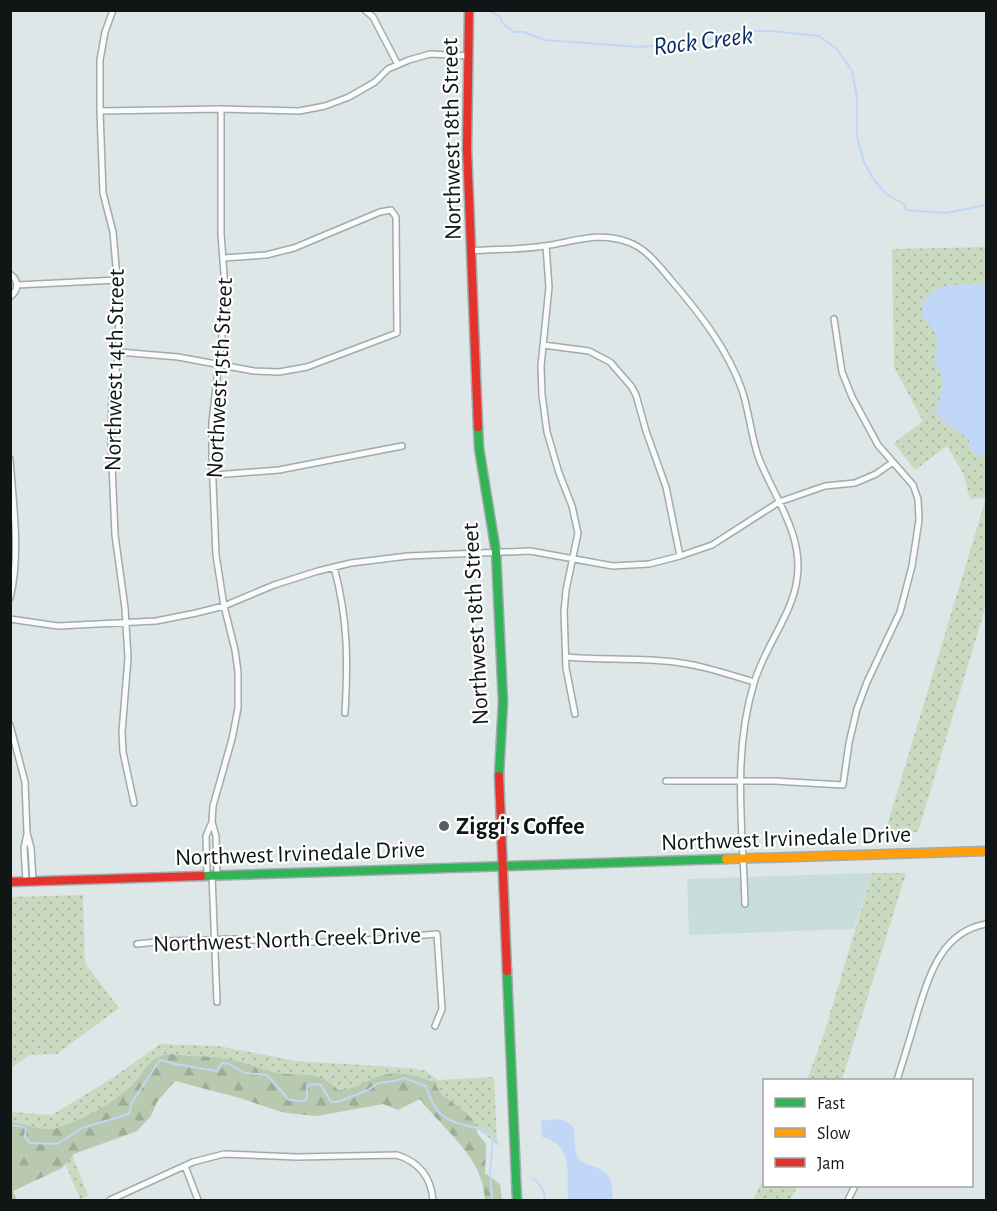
<svg xmlns="http://www.w3.org/2000/svg" width="997" height="1211" viewBox="0 0 997 1211" font-family="'Alegreya Sans',sans-serif">
<style>
.built{fill:#c8dcdb}
.green{fill:url(#green-dots)}
.forest{fill:url(#forest-firs)}
.water{fill:#c0d7f7}
.lines{fill:none;stroke-linecap:round;stroke-linejoin:round}
.stream{stroke:#c0d7f7;stroke-width:2}
.street-casing{stroke:#a2aaaa;stroke-width:8}
.fast-casing{stroke:#a2aaaa;stroke-width:11}
.slow-casing{stroke:#a2aaaa;stroke-width:11}
.jam-casing{stroke:#a2aaaa;stroke-width:11}
.street{stroke:#fafbfb;stroke-width:5}
.fast{stroke:#30b455;stroke-width:8}
.slow{stroke:#ff9f0a;stroke-width:8}
.jam{stroke:#e5322d;stroke-width:8}
.poi-dot{fill:#585f5f;stroke:#fff;stroke-width:2}
.labels{text-anchor:middle;stroke-width:4.5;stroke-linejoin:round;paint-order:stroke}
.street-label{font-size:24px;fill:#101616;stroke:#fff}
.poi-label{font-size:24px;font-weight:bold;fill:#101616;stroke:#fff;text-anchor:start}
.water-label{font-size:26px;font-style:italic;fill:#0d2d62;stroke:#fff}
</style>
<defs>
<pattern id="green-dots" width="8" height="8" patternUnits="userSpaceOnUse" patternTransform="scale(1.5)"><rect width="8" height="8" fill="#c9dac1"/><path d="M2 2h.1M6 6h.1" fill="none" stroke="#acbaa5" stroke-width="1.8" stroke-linecap="round"/></pattern>
<pattern id="forest-firs" width="22" height="20" patternUnits="userSpaceOnUse" patternTransform="scale(1.5)"><rect width="22" height="20" fill="#b8c9af"/><path d="M5 1l3.5 6h-7zM16 11l3.5 6h-7z" fill="#9dac96"/></pattern>
</defs>
<rect width="100%" height="100%" fill="#dde7e7"/>
<path class="built" d="M872 873 854 929 689 935 687 879Z"/>
<path class="green" d="M986 247V605L918 832 886 829 986 498 970 499 963 473 947 446 915 470 894 443 923 421 894 367 892 249Z
M872 873H906L842 1080H807L824 1034Z
M83 895 85 963 119 1008 57 1054 30 1055 11 1068V897Z
M160 1044 219 1046 296 1061 411 1068 426 1071 438 1080 494 1077 497 1144 423 1086 351 1093 162 1059 122 1110 65 1136 88 1196 80 1199 65 1163 11 1191V1112L52 1115 114 1077Z
M764 1178V1186H798L790 1200H753Z"/>
<path class="forest" d="M171 1054C192 1058 209 1055 227 1059 244 1062 260 1069 277 1073 303 1077 318 1069 338 1090 352 1090 361 1084 374 1078 396 1069 413 1075 434 1082L441 1094 466 1113 475 1123 478 1134 486 1144 485 1173 500 1184 502 1200H485C483 1156 444 1131 420 1099L398 1110 383 1104 317 1116 296 1114 281 1112 240 1098 175 1081 157 1102 151 1116 137 1131 74 1154 62 1168 13 1191 17 1200H11V1122C23 1124 39 1130 52 1129 74 1125 118 1101 133 1084 147 1070 148 1056 171 1054Z"/>
<path class="water" d="M986 284V455L976 456 970 449 969 439 944 422 936 413C940 392 949 381 934 360 941 338 937 333 922 316 924 279 958 286 986 284Z
M561 1119 573 1126C575 1135 574 1147 577 1156 583 1172 617 1158 612 1200H568C566 1173 575 1146 542 1137L541 1121Z"/>
<g class="lines">
<path class="stream" d="M489 10 501 18 502 23 514 32H524L544 40 640 47 721 38 744 31H771L819 36 837 49 852 71 857 97V136L864 162 872 177 886 194 904 204 906 210 946 213 986 205
M10 1125 21 1126 26 1129 25 1137 30 1143 57 1144 82 1128 129 1114 132 1102 160 1060 175 1064 217 1071 222 1063 229 1064 245 1073 267 1075 289 1100 304 1101 307 1098V1086L312 1084 321 1085 331 1102H338L368 1090 378 1083 395 1081 404 1078 426 1086C430 1096 433 1108 442 1115 460 1130 487 1122 499 1145
M533 1178C541 1185 544 1190 545 1200
M492 1200 490 1172 493 1139"/>
<g class="street-casing">
<path id="street" d="M113 10 105 32 100 60V111L103 193 113 232 118 289 119 352 112 396 111 440 115 535 125 608 128 658 122 732 123 752 134 803
M365 10 373 17 398 65
M100 111 221 109 299 111 325 106 349 97 375 82 388 69 409 60 430 54 469 56
M546 246 549 287 541 366 542 395 547 432 559 473 572 506 578 533 566 590 564 612 566 668 575 714
M471 251C495 249 520 250 544 246 573 242 598 231 628 242 646 248 659 266 671 280 700 314 727 348 742 390 749 411 751 435 758 456 773 496 804 534 797 579 793 613 764 648 754 683 732 755 743 830 745 904
M10 274C19 280 19 290 10 297
M17 285 117 280
M543 345 589 351 610 362 631 386 636 395 646 431 666 487 680 556
M119 352 178 357 254 371 279 372 307 367 397 333 396 217 391 210 380 212 294 248 266 255 223 258
M10 459C13 504 21 554 10 598
M214 475 279 470 402 446
M334 567C348 619 348 660 345 713
M10 619 58 626 156 621 196 613 224 606 274 585 318 571 351 563 408 556 530 551 613 566 649 564 680 556 712 545 779 502 825 486 855 483 876 474 893 462
M566 657C598 660 631 658 664 661 695 663 724 673 754 682
M10 725 25 782 27 833 31 848 33 881
M666 781H774L843 785 849 743 857 709 867 682 900 612 912 566 919 520 918 499 913 485 878 445 852 397 842 372 834 319
M212 822 216 836 217 875
M207 875 206 836 212 822 213 806 232 739 238 708V672L235 650 224 606 216 555 212 458V422L226 301 221 234V109
M212 875 217 1002
M26 881 24 848 27 834
M137 944 166 941 234 939 287 942H343L437 934 442 1009 435 1026
M897 1080C904 1058 911 1036 917 1014 929 976 941 932 986 924
M185 1166 198 1200
M110 1200 193 1162 224 1154 297 1157 397 1155C419 1162 431 1177 433 1200
M848 1200 855 1186"/>
</g>
<g class="fast-casing">
<path id="fast" d="M478 427 479 448 496 552 503 702 499 776
M201 876 726 859
M507 971 517 1200"/>
</g>
<g class="slow-casing">
<path id="slow" d="M726 859 986 851"/>
</g>
<g class="jam-casing">
<path id="jam" d="M469 10 467 148 478 427
M499 776 507 971
M10 882 201 876"/>
</g>
<use href="#street" class="street"/>
<use href="#fast" class="fast"/>
<use href="#slow" class="slow"/>
<use href="#jam" class="jam"/>
</g>
<circle class="poi-dot" cx="444" cy="826" r="6"/>
<g class="labels">
<g class="street-label">
<text transform="translate(451 139) rotate(-91)" y="8">Northwest 18th Street</text>
<text transform="translate(114 370) rotate(-89)" y="8">Northwest 14th Street</text>
<text transform="translate(219 378) rotate(-87)" y="8">Northwest 15th Street</text>
<text transform="translate(475 624) rotate(-93)" y="8">Northwest 18th Street</text>
<text transform="translate(786 838) rotate(-2)" y="8">Northwest Irvinedale Drive</text>
<text transform="translate(300 853) rotate(-2)" y="8">Northwest Irvinedale Drive</text>
<text transform="translate(287 939) rotate(-2)" y="8">Northwest North Creek Drive</text>
</g>
<g class="poi-label">
<text x="456" y="834">Ziggi's Coffee</text>
</g>
<g class="water-label">
<text transform="translate(703 40) rotate(-7)" y="9">Rock Creek</text>
</g>
</g>
<rect width="997" height="1211" fill="none" stroke="#101616" stroke-width="24"/>
<rect x="763" y="1079" width="210" height="108" fill="#ffffff" stroke="#9fa2a2" stroke-width="1.5"/>
<rect x="775" y="1098" width="30" height="9" fill="#30b455" stroke="#9fa2a2" stroke-width="1.5"/>
<text x="817" y="1109" font-size="18" fill="#101616">Fast</text>
<rect x="775" y="1128" width="30" height="9" fill="#ff9f0a" stroke="#9fa2a2" stroke-width="1.5"/>
<text x="817" y="1139" font-size="18" fill="#101616">Slow</text>
<rect x="775" y="1158" width="30" height="9" fill="#e5322d" stroke="#9fa2a2" stroke-width="1.5"/>
<text x="817" y="1169" font-size="18" fill="#101616">Jam</text>
</svg>
